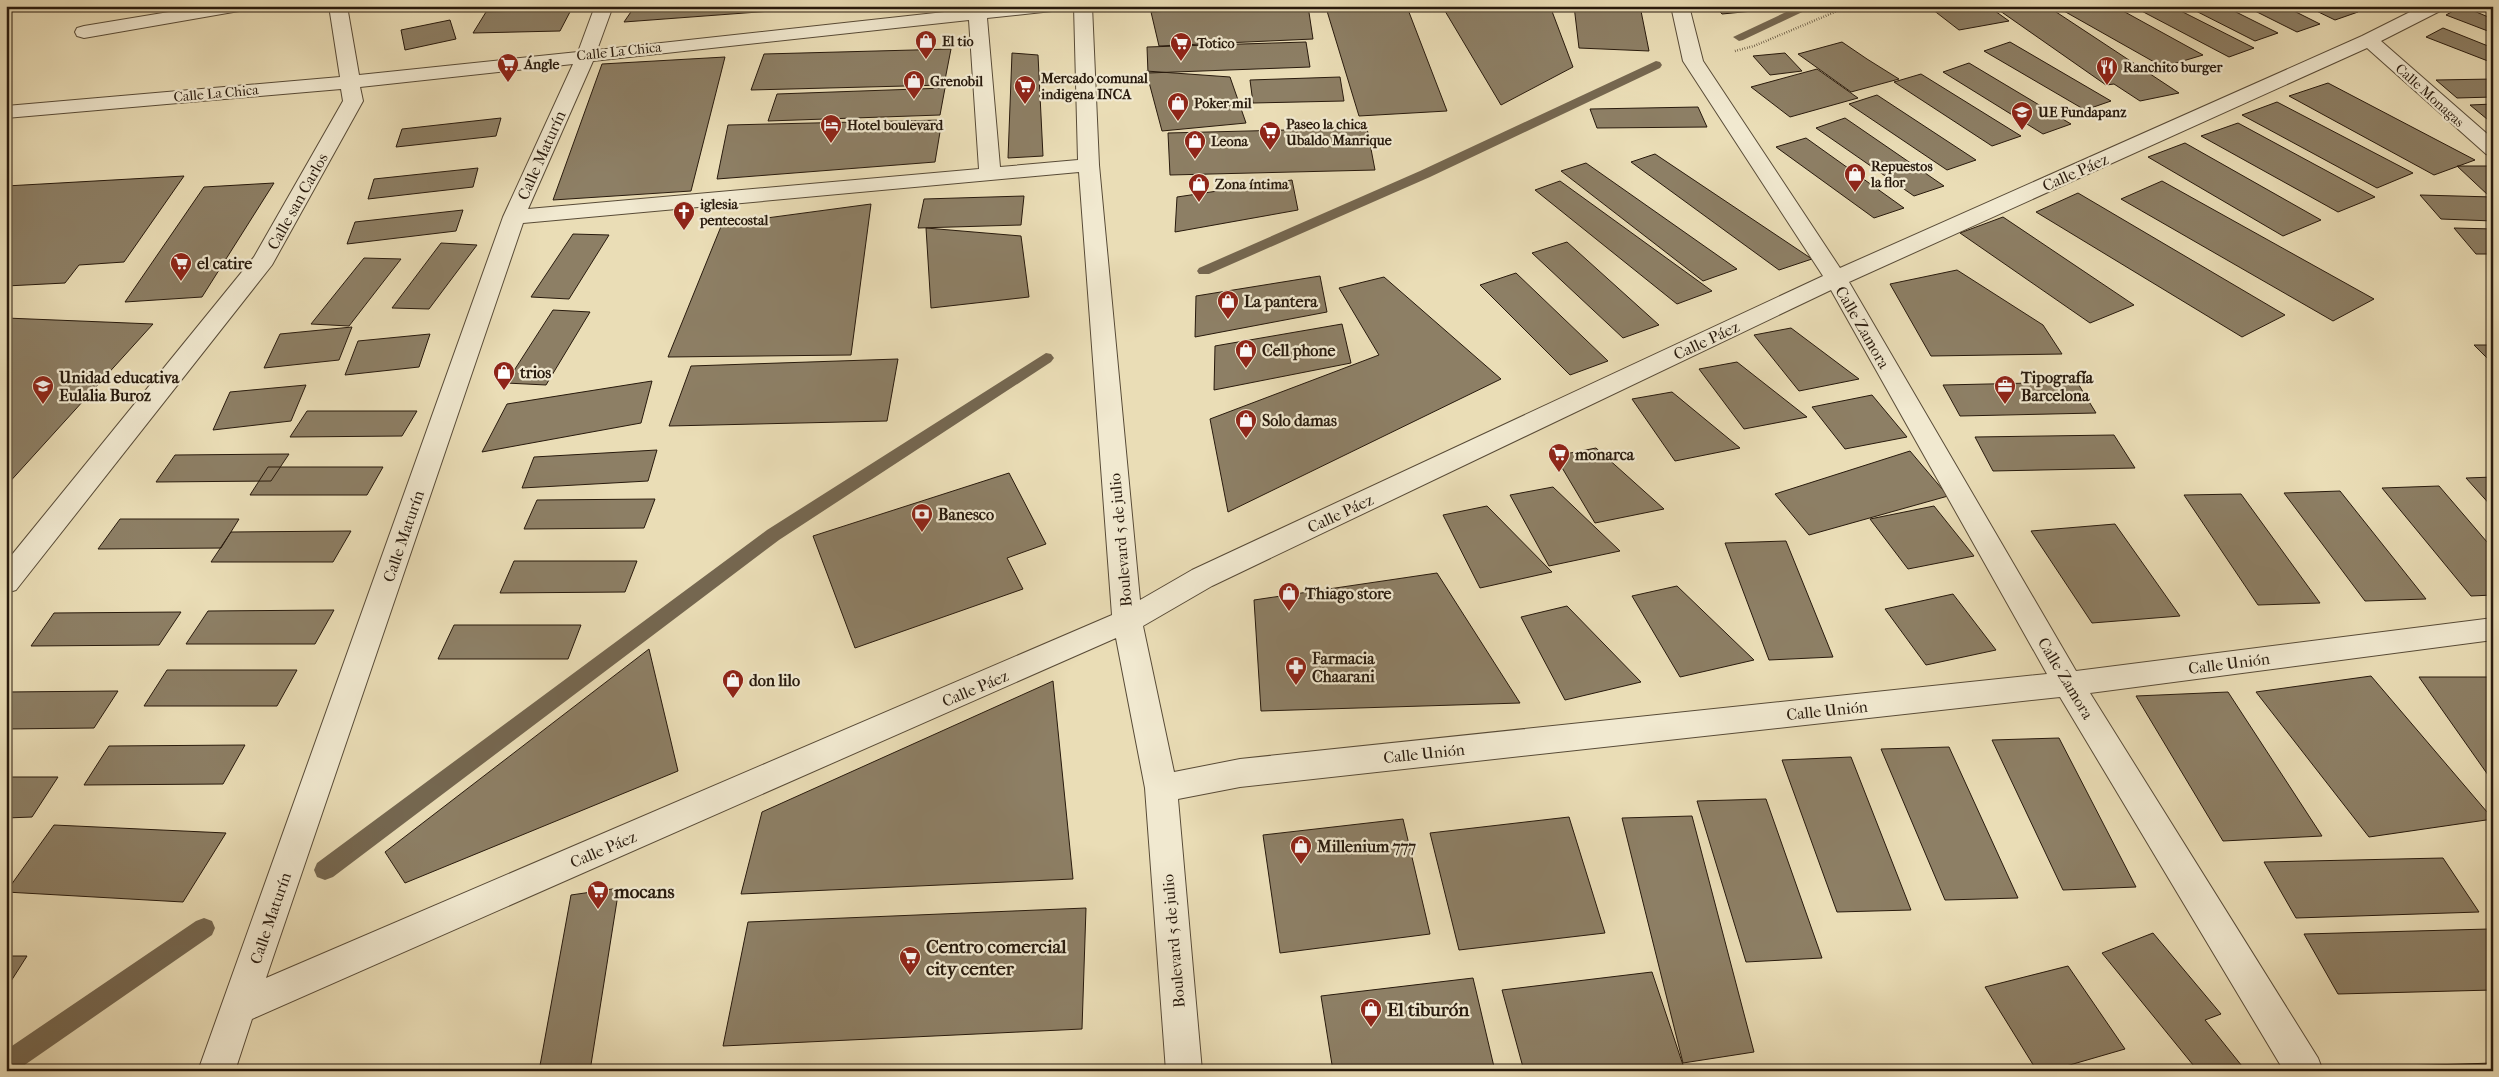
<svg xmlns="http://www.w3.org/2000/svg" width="2499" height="1077" viewBox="0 0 2499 1077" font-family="'IM FELL French Canon',serif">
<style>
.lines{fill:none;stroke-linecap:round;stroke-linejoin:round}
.stream{fill:#756750;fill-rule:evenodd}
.building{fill:#8d7f65;stroke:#281a0d}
.minor-casing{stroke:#584b37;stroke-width:2}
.path{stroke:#281a0d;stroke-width:2.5;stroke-dasharray:0.5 2;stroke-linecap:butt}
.minor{fill:#f1e9d0;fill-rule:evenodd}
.labels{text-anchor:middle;stroke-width:4.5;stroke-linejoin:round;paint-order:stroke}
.far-poi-label{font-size:14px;font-weight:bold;fill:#281a0d;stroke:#f1e9d0;text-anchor:start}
.far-street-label{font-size:14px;fill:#281a0d;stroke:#f1e9d0}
.street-label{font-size:16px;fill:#281a0d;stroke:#f1e9d0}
.poi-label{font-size:16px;font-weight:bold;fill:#281a0d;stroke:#f1e9d0;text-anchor:start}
.near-poi-label{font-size:19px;font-weight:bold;fill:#281a0d;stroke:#f1e9d0;text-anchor:start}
</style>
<rect width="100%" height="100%" fill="#eaddb6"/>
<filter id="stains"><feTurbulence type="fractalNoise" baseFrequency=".004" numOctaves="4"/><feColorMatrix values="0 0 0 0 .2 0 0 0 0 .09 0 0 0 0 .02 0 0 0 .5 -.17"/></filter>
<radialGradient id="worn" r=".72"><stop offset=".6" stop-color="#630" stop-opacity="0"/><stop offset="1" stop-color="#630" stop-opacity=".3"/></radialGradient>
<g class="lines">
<path class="stream" d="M1799 6H1815L1743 40 1739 41 1733 37Z
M1656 61 1660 62 1662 65 1660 68 1430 177 1209 274H1199L1197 271 1199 268 1420 171Z
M1046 353 1051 354 1054 358 1051 362 779 540 333 877 325 880 317 877 314 870 317 863 767 530Z
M204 918 212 921 215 928 212 935 16 1071H6V1050L196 921Z"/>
</g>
<path class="building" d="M635 6H785V10L624 22Z
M1284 6H1308L1313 39 1159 46 1151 12Z
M1442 6H1550L1573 67 1501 105Z
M1574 6H1640L1649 51 1579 48Z
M1715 6H1749L1753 11 1722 14Z
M1928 6H1988L2009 21 1959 30Z
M1993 6H2047L2179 93 2140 101 2114 84 2106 85Z
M2055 6H2114L2203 55 2163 67Z
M2132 6H2171L2254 48 2229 57Z
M2186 6H2224L2278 33 2255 41Z
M2245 6H2284L2320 24 2297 32Z
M2306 6H2345L2358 12 2335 20Z
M2462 6 2493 19V33L2446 15Z
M1407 7 1447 111 1359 116 1327 11Z
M571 10 560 31 473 33 486 12Z
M450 20 456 39 405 50 401 30Z
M2443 28 2493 48V63L2426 37Z
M1306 42 1310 67 1148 73 1147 47Z
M1842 42 1867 59 1899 79 1851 92 1798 54Z
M2010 42 2111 101 2085 110 1984 51Z
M951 49 944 85 751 90 764 54Z
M1012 53 1038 55 1043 156 1008 158Z
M1785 53 1802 71 1770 75 1753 56Z
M725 57 691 191 553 200 602 64Z
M1969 63 2071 124 2043 134 1943 72Z
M1817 69 1858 98 1790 117 1751 87Z
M1146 71 1230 77 1246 123 1162 131Z
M1921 74 2021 136 1992 146 1894 82Z
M1340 77 1344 101 1253 103 1250 80Z
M2493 79V97L2457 98 2436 80Z
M2328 83 2475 160 2434 175 2289 96Z
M945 88 940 115 768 121 777 94Z
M1877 95 1976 160 1947 170 1849 104Z
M2277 102 2413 173 2377 188 2242 115Z
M2493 104V124L2470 105Z
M1698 107 1707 127 1597 128 1590 109Z
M501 118 496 136 396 147 402 129Z
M1845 118 1944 186 1914 196 1816 128Z
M942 120 935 162 717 179 728 125Z
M2238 123 2375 197 2338 212 2201 136Z
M1367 128 1375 170 1170 175 1168 133Z
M1806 138 1904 208 1874 218 1776 147Z
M2185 143 2321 220 2283 236 2148 157Z
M1655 154 1812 259 1779 270 1631 162Z
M1586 163 1737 269 1703 281 1561 171Z
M2457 166H2493V196H2489Z
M478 168 473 187 368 199 374 179Z
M184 176 124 262 79 265 65 283 6 286V186Z
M1292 180 1298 210 1175 232 1177 197Z
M1560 181 1712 291 1677 304 1535 190Z
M2162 181 2374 299 2333 321 2121 199Z
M274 183 202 297 125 302 204 187Z
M2078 193 2285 315 2242 337 2036 212Z
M2420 195 2493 197V221L2441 219Z
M1024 196 1021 225 918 228 924 199Z
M871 204 851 355 668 357 722 224Z
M463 210 456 231 347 244 355 222Z
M2003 217 2134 305 2090 323 1960 233Z
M926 228 1021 236 1029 297 931 308Z
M2454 228 2493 229V254H2476Z
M573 234 609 235 569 299 531 297Z
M1567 242 1659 325 1623 338 1532 253Z
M441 243 477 245 429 309 392 308Z
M364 258 401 259 349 326 311 324Z
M1957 270 2043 325 2062 354 1931 356 1890 284Z
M1516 273 1608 361 1570 375 1480 285Z
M1320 276 1327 312 1195 337 1196 296Z
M1384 277 1501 379 1228 512 1210 419 1379 355 1339 288Z
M553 310 590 312 546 385 506 383Z
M6 318 153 324 6 486Z
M1342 324 1351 363 1214 390 1215 346Z
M352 327 339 360 264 368 280 334Z
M1791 328 1859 379 1799 391 1754 335Z
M430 334 419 367 345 375 358 341Z
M2474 345H2493V364Z
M898 359 887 421 669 426 691 366Z
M1737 362 1807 417 1744 429 1699 369Z
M652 381 641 423 482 452 507 404Z
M2077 382 2096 413 1960 416 1943 385Z
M306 385 291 421 213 430 230 392Z
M1672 392 1740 448 1675 461 1632 399Z
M1872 395 1907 437 1845 449 1812 407Z
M307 411H417L402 436 290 437Z
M2114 435 2135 468 1993 471 1975 437Z
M1596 448 1664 509 1595 523 1555 456Z
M657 450 648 481 522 488 534 457Z
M1910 451 1948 496 1809 535 1775 494Z
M289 454 271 481 156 482 175 455Z
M268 467H383L367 495H250Z
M1009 473 1046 544 1007 558 1023 589 855 648 813 536Z
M2493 477V508L2466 478Z
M2439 486 2493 549V595L2471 596 2382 488Z
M1553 487 1620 551 1549 566 1510 495Z
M2340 491 2426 599 2365 601 2284 493Z
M2241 494 2320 603 2258 605 2184 495Z
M655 499 644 528 524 529 537 500Z
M1487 506 1552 572 1480 588 1443 515Z
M1934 506 1974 556 1908 569 1870 519Z
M120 519H239L221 548 98 549Z
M2115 524 2180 616 2092 623 2031 531Z
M351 531 333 562H211L231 532Z
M1786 541 1833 657 1769 660 1725 543Z
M514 561H637L625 592 500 593Z
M1437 573 1520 703 1261 711 1254 600Z
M1677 586 1754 660 1680 677 1632 596Z
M1953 594 1996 650 1926 665 1885 609Z
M1567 606 1641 682 1565 700 1521 617Z
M334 610 315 644H186L208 611Z
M181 612 159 645 31 646 54 613Z
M454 625H581L568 659H438Z
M649 649 678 771 405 883 385 852Z
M167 670H297L277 706H144Z
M2371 676 2493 819 2369 837 2256 692Z
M2419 677H2493V782Z
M1053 681 1073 879 741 894 762 812Z
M118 691 94 728 6 729V692Z
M2228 692 2322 836 2223 841 2136 696Z
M2059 738 2136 887 2063 890 1992 740Z
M245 745 223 784 84 785 109 746Z
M1949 747 2018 898 1945 900 1881 749Z
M1851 757 1911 910 1837 912 1782 760Z
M6 777H58L32 817 6 818Z
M1766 799 1822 958 1746 962 1697 801Z
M1692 816 1754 1052 1683 1063 1622 818Z
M1569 817 1605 933 1459 950 1430 833Z
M1403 819 1430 934 1280 953 1263 835Z
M54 825 226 833 183 902 6 892Z
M2443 858 2479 912 2296 918 2264 862Z
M619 888 590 1071H539L571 895Z
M1086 908 1082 1029 723 1046 748 922Z
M2489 929 2493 934V990L2338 994 2304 934Z
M2153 933 2221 1014 2205 1020 2246 1071H2198L2102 953Z
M6 956H27L6 989Z
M2068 966 2125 1049 2049 1071H2037L1985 987Z
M1652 972 1685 1071H1524L1502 990Z
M1473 978 1495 1071H1333L1321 996Z
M2493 1063V1071H2404L2401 1066Z"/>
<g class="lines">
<g class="minor-casing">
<path id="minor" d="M205 6H248L245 10 239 11 84 38 77 36 75 32 77 28 84 26Z
M329 6H347L359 75 578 52 595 6H613L597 50 999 6H1061L1058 10 1052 11 987 18 1000 167 1078 160 1074 6H1092L1099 165 1140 600 1192 570 1823 276 1683 61 1671 6H1689L1703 61 1840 268 2362 36 2422 6H2445L2442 10 2381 41 2493 139V156L2486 154 2367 48 1849 282 2076 671 2493 618V640L2090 693 2318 1058 2323 1071H2284L2060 697 1240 787 1178 799 1202 1071H1166L1145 788 1116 638 252 1019 235 1071H198L503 217 573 64 360 87 363 101 272 265 16 590 6 593V562L254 257 343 101 341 89 6 118V106L340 77ZM969 20 979 169 528 209 593 61ZM1079 172 1112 615 266 978 523 223ZM1831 290 2047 674 1240 759 1174 772 1143 626 1212 586Z"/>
</g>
<path class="path" d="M1735 51 1754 46 1849 6"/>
<use href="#minor" class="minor"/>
</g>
<defs>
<g id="shop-pin" transform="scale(1.125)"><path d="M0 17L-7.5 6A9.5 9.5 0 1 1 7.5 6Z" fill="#8f2418" stroke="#f1e9d0"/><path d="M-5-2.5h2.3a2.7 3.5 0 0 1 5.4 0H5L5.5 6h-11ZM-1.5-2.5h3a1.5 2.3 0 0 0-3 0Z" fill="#fff"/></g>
<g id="supermarket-pin" transform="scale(1.125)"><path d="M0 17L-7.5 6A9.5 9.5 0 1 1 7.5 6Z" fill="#8f2418" stroke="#f1e9d0"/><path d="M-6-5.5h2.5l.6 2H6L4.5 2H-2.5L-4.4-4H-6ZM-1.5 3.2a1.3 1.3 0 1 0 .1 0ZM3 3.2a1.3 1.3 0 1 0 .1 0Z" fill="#fff"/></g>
<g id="restaurant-pin" transform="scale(1.125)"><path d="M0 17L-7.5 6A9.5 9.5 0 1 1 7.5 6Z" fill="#8f2418" stroke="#f1e9d0"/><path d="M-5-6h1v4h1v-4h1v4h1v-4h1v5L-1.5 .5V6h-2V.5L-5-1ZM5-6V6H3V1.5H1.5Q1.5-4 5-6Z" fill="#fff"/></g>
<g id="school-pin" transform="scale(1.125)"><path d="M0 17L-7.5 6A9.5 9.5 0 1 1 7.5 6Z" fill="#8f2418" stroke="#f1e9d0"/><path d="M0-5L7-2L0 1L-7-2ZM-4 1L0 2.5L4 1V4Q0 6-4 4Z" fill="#fff"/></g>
<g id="hotel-pin" transform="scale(1.125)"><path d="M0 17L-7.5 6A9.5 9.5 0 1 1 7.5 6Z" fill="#8f2418" stroke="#f1e9d0"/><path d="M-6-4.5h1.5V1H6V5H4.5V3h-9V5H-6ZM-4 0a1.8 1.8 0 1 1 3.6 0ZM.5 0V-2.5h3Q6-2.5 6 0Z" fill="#fff"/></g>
<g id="church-pin" transform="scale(1.125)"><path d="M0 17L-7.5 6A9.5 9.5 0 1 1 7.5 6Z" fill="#8f2418" stroke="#f1e9d0"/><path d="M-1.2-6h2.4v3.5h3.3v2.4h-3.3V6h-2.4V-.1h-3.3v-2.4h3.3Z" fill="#fff"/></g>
<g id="office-pin" transform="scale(1.125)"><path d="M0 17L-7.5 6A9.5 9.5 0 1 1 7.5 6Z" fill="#8f2418" stroke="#f1e9d0"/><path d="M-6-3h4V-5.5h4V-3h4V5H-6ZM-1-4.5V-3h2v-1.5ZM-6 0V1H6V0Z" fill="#fff"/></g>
<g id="bank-pin" transform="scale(1.125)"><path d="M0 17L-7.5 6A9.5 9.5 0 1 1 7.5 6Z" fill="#8f2418" stroke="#f1e9d0"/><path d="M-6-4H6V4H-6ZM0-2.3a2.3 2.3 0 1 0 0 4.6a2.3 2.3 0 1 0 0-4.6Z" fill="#fff"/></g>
<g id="pharmacy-pin" transform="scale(1.125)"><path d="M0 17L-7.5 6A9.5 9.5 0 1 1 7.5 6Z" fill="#8f2418" stroke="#f1e9d0"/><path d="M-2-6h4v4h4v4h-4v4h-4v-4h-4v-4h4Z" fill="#fff"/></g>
</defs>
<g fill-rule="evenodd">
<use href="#shop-pin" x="926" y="41"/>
<use href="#supermarket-pin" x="1181" y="43"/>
<use href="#supermarket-pin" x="508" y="64"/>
<use href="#restaurant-pin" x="2107" y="67"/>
<use href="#shop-pin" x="914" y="81"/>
<use href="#supermarket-pin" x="1025" y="86"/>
<use href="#shop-pin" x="1178" y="103"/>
<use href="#school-pin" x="2022" y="112"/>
<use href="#hotel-pin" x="831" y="125"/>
<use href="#supermarket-pin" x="1270" y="132"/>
<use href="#shop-pin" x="1195" y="141"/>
<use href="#shop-pin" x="1855" y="174"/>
<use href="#shop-pin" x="1199" y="184"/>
<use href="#church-pin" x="684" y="212"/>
<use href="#supermarket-pin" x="181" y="263"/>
<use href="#shop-pin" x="1228" y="301"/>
<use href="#shop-pin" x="1246" y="350"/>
<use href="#shop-pin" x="504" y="372"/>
<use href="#school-pin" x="43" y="386"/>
<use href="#office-pin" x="2005" y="386"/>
<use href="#shop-pin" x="1246" y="420"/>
<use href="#supermarket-pin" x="1559" y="454"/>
<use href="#bank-pin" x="922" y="514"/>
<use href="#shop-pin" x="1289" y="593"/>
<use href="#pharmacy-pin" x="1296" y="667"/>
<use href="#shop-pin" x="733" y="680"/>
<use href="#shop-pin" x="1301" y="846"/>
<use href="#supermarket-pin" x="598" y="891"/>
<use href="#supermarket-pin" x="910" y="957"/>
<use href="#shop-pin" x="1371" y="1009"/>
</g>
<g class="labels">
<g class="far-poi-label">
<text x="942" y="46">El tio</text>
<text x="1197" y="48">Totico</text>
<text x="524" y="69">Ángle</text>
<text x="2123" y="72">Ranchito burger</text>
<text x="1041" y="83">Mercado comunal<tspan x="1041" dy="16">indigena INCA</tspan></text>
<text x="930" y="86">Grenobil</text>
<text x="1194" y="108">Poker mil</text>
<text x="2038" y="117">UE Fundapanz</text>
<text x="1286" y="129">Paseo la chica<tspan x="1286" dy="16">Ubaldo Manrique</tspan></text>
<text x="847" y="130">Hotel boulevard</text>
<text x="1211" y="146">Leona</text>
<text x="1871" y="171">Repuestos<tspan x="1871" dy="16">la flor</tspan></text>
<text x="1215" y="189">Zona íntima</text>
<text x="700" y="209">iglesia<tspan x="700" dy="16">pentecostal</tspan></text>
</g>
<g class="far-street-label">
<text transform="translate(619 51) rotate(-6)" y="5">Calle La Chica</text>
<text transform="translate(216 93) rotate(-5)" y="5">Calle La Chica</text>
<text transform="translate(2430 95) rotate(42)" y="5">Calle Monagas</text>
</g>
<g class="street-label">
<text transform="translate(541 155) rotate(-66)" y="6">Calle Maturín</text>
<text transform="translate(2075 172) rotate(-24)" y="6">Calle Páez</text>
<text transform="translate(297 201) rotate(-61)" y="6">Calle san Carlos</text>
<text transform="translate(1863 327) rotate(60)" y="6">Calle Zamora</text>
<text transform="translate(1706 340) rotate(-25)" y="6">Calle Páez</text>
<text transform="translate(1340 513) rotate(-25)" y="6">Calle Páez</text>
<text transform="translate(403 536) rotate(-71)" y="6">Calle Maturín</text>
<text transform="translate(1120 540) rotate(-95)" y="6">Boulevard 5 de julio</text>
<text transform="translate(2229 663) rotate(-7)" y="6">Calle Unión</text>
<text transform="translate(2066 678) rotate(59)" y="6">Calle Zamora</text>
<text transform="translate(975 688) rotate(-23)" y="6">Calle Páez</text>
<text transform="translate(1827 710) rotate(-6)" y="6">Calle Unión</text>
<text transform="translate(1424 753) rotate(-6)" y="6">Calle Unión</text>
<text transform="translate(603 849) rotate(-23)" y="6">Calle Páez</text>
<text transform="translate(270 918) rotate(-71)" y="6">Calle Maturín</text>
<text transform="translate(1173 941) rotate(-95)" y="6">Boulevard 5 de julio</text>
</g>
<g class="poi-label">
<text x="197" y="269">el catire</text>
<text x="1244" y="307">La pantera</text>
<text x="1262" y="356">Cell phone</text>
<text x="520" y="378">trios</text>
<text x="59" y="383">Unidad educativa<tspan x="59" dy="18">Eulalia Buroz</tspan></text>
<text x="2021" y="383">Tipografía<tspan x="2021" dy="18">Barcelona</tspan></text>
<text x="1262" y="426">Solo damas</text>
<text x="1575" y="460">monarca</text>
<text x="938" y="520">Banesco</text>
<text x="1305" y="599">Thiago store</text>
<text x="1312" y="664">Farmacia<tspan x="1312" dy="18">Chaarani</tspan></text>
<text x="749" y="686">don lilo</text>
<text x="1317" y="852">Millenium 777</text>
</g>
<g class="near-poi-label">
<text x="614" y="898">mocans</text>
<text x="926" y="953">Centro comercial<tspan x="926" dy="22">city center</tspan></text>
<text x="1387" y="1016">El tiburón</text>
</g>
</g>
<rect width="2499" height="1077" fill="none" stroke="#eaddb6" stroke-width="25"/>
<rect x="8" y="8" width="2484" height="1062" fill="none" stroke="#281a0d" stroke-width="2.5"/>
<rect x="12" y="12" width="2474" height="1052" fill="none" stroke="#281a0d"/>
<rect width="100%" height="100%" filter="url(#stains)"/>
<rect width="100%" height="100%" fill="url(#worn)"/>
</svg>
